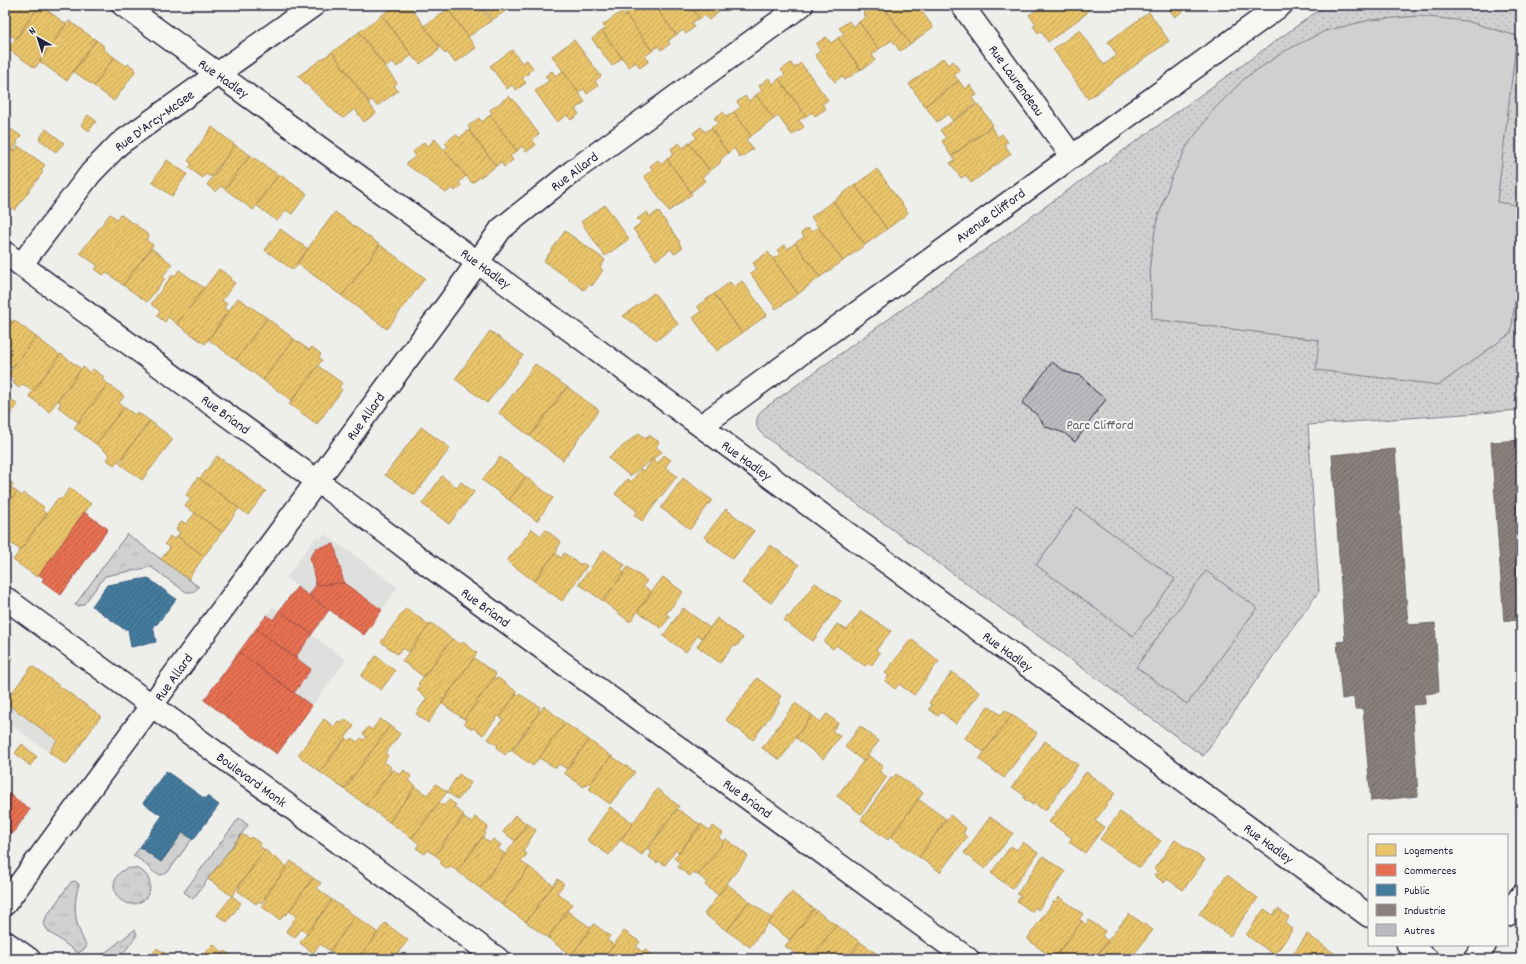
<svg xmlns="http://www.w3.org/2000/svg" width="1526" height="964" viewBox="0 0 1526 964" font-family="Dekko,sans-serif">
<style>
.built{fill:#dfdfde}
.grass{fill:url(#grass-tufts);stroke:#797986}
.park{fill:url(#park-dots);stroke:#797986}
.garden{fill:#d0d0d1;stroke:#797986}
.homes{fill:url(#homes-hatch);stroke:#ad935c}
.shops{fill:url(#shops-hatch);stroke:#ac584a}
.public{fill:url(#public-hatch);stroke:#3a6080}
.industry{fill:url(#industry-hatch);stroke:#6b6468}
.building{fill:url(#building-hatch);stroke:#22223b}
.lines{fill:none;stroke-linecap:round;stroke-linejoin:round}
.minor-casing{stroke:#22223b;stroke-width:25}
.minor{stroke:#f6f6f2;stroke-width:22}
.labels{text-anchor:middle;stroke-width:4;stroke-linejoin:round;paint-order:stroke}
.street-label{font-size:14px;fill:#22223b;stroke:#f6f6f2}
.park-label{font-size:14px;fill:#565668;stroke:#f6f6f2}
</style>
<defs>
<pattern id="grass-tufts" width="24" height="20" patternUnits="userSpaceOnUse"><rect width="24" height="20" fill="#d0d0d1"/><path d="M3 7l-1-3M5 7V3M7 7l1-3M15 17l-1-3M17 17v-4M19 17l1-3" fill="none" stroke="#b2b2b4"/></pattern>
<pattern id="park-dots" width="8" height="8" patternUnits="userSpaceOnUse"><rect width="8" height="8" fill="#d0d0d1"/><path d="M2 2h.1M6 6h.1" fill="none" stroke="#b2b2b4" stroke-width="1.8" stroke-linecap="round"/></pattern>
<pattern id="homes-hatch" width="6" height="6" patternUnits="userSpaceOnUse"><rect width="6" height="6" fill="#e9c46a"/><path d="M-1 1l2-2M0 6l6-6M5 7l2-2" fill="none" stroke="#c8a85d"/></pattern>
<pattern id="shops-hatch" width="6" height="6" patternUnits="userSpaceOnUse"><rect width="6" height="6" fill="#e76f51"/><path d="M-1 1l2-2M0 6l6-6M5 7l2-2" fill="none" stroke="#bb5b44"/></pattern>
<pattern id="public-hatch" width="6" height="6" patternUnits="userSpaceOnUse"><rect width="6" height="6" fill="#457b9d"/><path d="M-1 1l2-2M0 6l6-6M5 7l2-2" fill="none" stroke="#396481"/></pattern>
<pattern id="industry-hatch" width="6" height="6" patternUnits="userSpaceOnUse"><rect width="6" height="6" fill="#8a817c"/><path d="M-1 1l2-2M0 6l6-6M5 7l2-2" fill="none" stroke="#706967"/></pattern>
<pattern id="building-hatch" width="6" height="6" patternUnits="userSpaceOnUse"><rect width="6" height="6" fill="#bbbbbf"/><path d="M-1 1l2-2M0 6l6-6M5 7l2-2" fill="none" stroke="#a0a0a5"/></pattern>
</defs>
<rect width="100%" height="100%" fill="#eeeeeb"/>
<filter id="ink" filterUnits="userSpaceOnUse"><feTurbulence type="fractalNoise" baseFrequency=".025" numOctaves="2"/><feDisplacementMap in="SourceGraphic" scale="8" xChannelSelector="R" yChannelSelector="G"/><feConvolveMatrix kernelMatrix="1 2 1 2 8 2 1 2 1" color-interpolation-filters="sRGB"/></filter>
<g filter="url(#ink)">
<path class="built" d="M325 534 398 587 364 635 286 578 316 537 320 540Z
M273 606 346 660 277 754 204 700Z
M32 666 101 716 66 765 5 720V702Z
M5 791 32 810 5 847Z"/>
<path class="grass" d="M127 534 199 587 193 592H186L151 567 105 576 84 604 79 606 75 605Z
M239 818 248 825 193 899 184 892Z
M183 832 192 839 168 872C158 879 153 871 146 865 142 861 138 858 133 856L140 847 161 862Z
M114 886a18 18 0 1 1 36 0a18 18 0 1 1-36 0Z
M75 881 79 884C72 908 75 924 86 945V948L78 953 48 931 44 924 46 917 71 882Z
M135 930 137 935 119 959H97L133 931Z"/>
<path class="park" d="M1326 5H1521V410L1308 425 1319 591 1203 756 763 435C754 427 755 419 762 410Z"/>
<path class="garden" d="M1418 16 1466 21 1517 36 1497 202 1521 206V254L1511 333 1439 385 1316 370 1319 340 1152 319 1150 263 1156 224 1171 179 1187 146 1214 109 1245 78 1285 51 1325 31 1370 20Z
M1077 508 1175 579 1133 636 1036 565Z
M1206 571 1257 608 1187 704 1136 667Z"/>
<path class="homes" d="M5 5H40L16 39 5 31Z
M40 5 66 24 35 68 8 49Z
M391 5H409L439 46 438 48 439 50 420 64 417 60H415L382 15 390 9 389 7Z
M454 5H479L491 21 468 37 448 9Z
M481 5H503L507 10 492 20Z
M635 5H654L676 35 668 41 670 44 661 50 658 46 652 51 624 12Z
M654 5H690L699 18 692 23 694 27 686 34 683 30 676 35Z
M690 5H719L715 8 718 12 709 20 705 15 700 19Z
M872 5 876 10 882 6 910 44 900 51 892 40 879 49 859 22 866 17 863 12Z
M883 5H917L933 27 910 44Z
M1043 5H1089L1091 8 1086 12 1087 13 1048 42 1041 31 1038 33 1033 26 1036 24 1029 15Z
M1166 5H1191L1175 17Z
M448 9 476 48 455 63 447 52 445 54 424 26Z
M621 12 624 16 626 15 652 51 645 56 649 61 640 68 636 62 629 67 602 31 606 29 603 25Z
M1149 12 1169 41 1088 99 1053 49 1080 30 1104 65 1117 55 1108 42Z
M382 15 412 55 397 67 393 62 386 67 359 32Z
M69 21 96 40 67 81 39 61Z
M849 21 853 27 859 22 879 49 872 55 875 60 861 70 838 38 844 34 839 28Z
M602 31 622 58 612 66 592 39Z
M359 32 397 83 394 85 398 91 377 106 372 100 369 102 332 52Z
M826 37 831 43 838 38 861 69 845 80 842 76 835 82 815 55 820 51 816 44Z
M96 40 103 45 104 50 114 57 94 86 73 71Z
M574 40 601 76 595 81 598 86 587 94 584 89 578 92 552 56Z
M512 50 522 63 527 60 533 68 528 72 529 73 522 78 526 83 516 90 512 85 507 89 490 66Z
M332 52 376 113 364 122 355 109 343 118 337 113H336L298 76Z
M114 57 126 66 128 64 134 68 135 72 114 101 94 86Z
M943 58 948 65 953 61 960 71 954 75 959 81 925 106 909 84Z
M791 63 794 68 801 63 828 100 822 104 826 109 815 116 812 112 806 116 779 79 785 75 781 70Z
M552 71 556 76 563 71 585 102 575 109 579 114 571 120 567 115 557 122 535 91 549 81 545 76Z
M769 78 773 84 779 79 806 116 799 120 804 127 792 135 778 116 774 119 756 95 762 91 759 86Z
M959 81 965 89 970 85 977 95 972 98 976 104 953 121 948 114 937 122 925 106Z
M756 95 774 119 751 136 734 112 741 107 737 102 745 96 749 101Z
M509 96 512 100 513 99 539 134 532 139 536 145 526 152 522 146 517 151 490 115 492 114 490 110Z
M978 104 993 125 951 156 942 141 946 138 940 130Z
M723 112 726 117 734 112 751 136 746 139 753 149 740 158 734 148 728 153 711 128 718 123 714 118Z
M88 115 96 121 89 131 81 125Z
M490 115 517 151 510 156 513 160 504 167 501 162 496 166 469 130 470 129 468 126 479 118 482 122Z
M5 125 21 136 16 142 18 143 5 160Z
M212 127 235 145 211 177 206 174 203 178 189 168 192 164 188 161Z
M701 127 705 132 711 128 728 153 721 159 720 163 710 171 689 143 697 138 693 133Z
M991 127 998 137 1002 134 1008 142 1004 144 1011 154 971 183 966 175 961 178 950 163 955 160 952 156Z
M46 129 64 143 56 152 39 139Z
M469 130 496 166 472 183 444 150 448 147 445 143 456 134 459 138Z
M435 139 466 176 459 182 461 186 455 191 452 188 446 193 406 164 416 156 413 152 424 142 428 146Z
M679 143 683 148 689 143 710 171 702 177 705 181 691 192 667 159 674 154 671 149Z
M235 145 250 155 225 189 220 186 216 192 207 185Z
M18 146 45 165 41 170 43 172 15 210 5 203V160L13 149 15 151Z
M250 155 278 175 253 210 225 189Z
M667 159 692 194 669 211 644 176 653 170 650 166 658 160 661 164Z
M167 160 187 174 172 196 152 182Z
M877 169 908 213 887 229 855 185Z
M279 174 307 194 292 214 286 210 277 221 256 205Z
M855 185 887 229 865 245 833 201Z
M833 201 865 245 843 261 811 217Z
M605 205 629 239 605 256 581 222Z
M658 211 680 242 679 243 682 248 674 254 671 249 656 260 633 229 641 223 637 219 647 212 650 217Z
M335 212 380 245 342 296 297 263Z
M110 214 117 219 120 214 132 223 133 222 149 236 146 240 153 245 123 285 106 272 103 275 95 269 98 266 80 253Z
M818 227 843 261 820 277 795 243 804 237 801 233 808 228 811 232Z
M280 229 308 249 293 270 265 250Z
M565 231 605 260 600 268 603 270 592 286 589 284 584 290 544 261Z
M795 243 820 277 798 294 773 259 780 254 777 250 785 245 788 249Z
M380 245 425 278 387 329 342 296Z
M151 248 172 264 163 276 165 278 147 302 123 285Z
M768 252 798 294 776 309 750 273 757 269 753 263Z
M219 269 232 278 230 280 235 283 222 300 227 304 224 308 229 312 205 344 177 324Z
M179 270 204 288 177 324 168 317 165 322 157 316 160 311 151 304 173 274 175 276Z
M742 281 767 315 742 333 714 294 730 282 734 287Z
M654 293 678 324 657 340 623 316Z
M714 294 742 333 717 351 693 318 701 311 697 306Z
M238 298 267 318 236 360 208 339Z
M5 316 13 322 5 332Z
M267 318 294 339 263 380 236 360Z
M14 320 36 337 12 368 5 363V332Z
M490 331 523 355 487 403 455 379Z
M36 337 60 355 33 391 23 384 19 388 13 383 15 380 8 374Z
M294 339 309 350 312 347 321 354 319 358 322 360 292 401 263 380Z
M61 354 81 369 49 412 29 396Z
M535 364 567 387 530 436 499 413Z
M318 366 342 383 339 387 342 390 317 424 289 404Z
M83 367 90 373 93 369 104 377 102 380 108 384 78 422 58 407 61 403 58 401Z
M108 384 124 396 119 403 124 407 96 444 74 428Z
M567 387 599 410 563 460 530 436Z
M12 400 18 405 9 416 5 413V408Z
M124 407 135 415 137 412 150 421 119 462 118 461 114 465 107 460 110 455 96 444Z
M150 421 173 439 142 480 120 464 124 458 122 457Z
M421 427 450 448 415 495 385 475Z
M639 433 646 439 649 435 659 442 656 447 662 452 630 476 608 458Z
M664 455 671 460 665 467 677 476 642 521 634 515 637 511 615 494 627 479 631 482 641 469 644 471 653 459 658 463Z
M217 456 266 491 248 515 200 479Z
M500 457 526 477 509 500 482 480Z
M442 476 457 488 461 482 474 492 449 524 422 504Z
M198 477 239 508 222 532 185 506 191 499 186 495Z
M526 477 553 498 537 521 509 500Z
M5 478 13 484 11 488 17 492 5 508Z
M683 478 712 500 690 529 661 508Z
M70 488 91 504 37 577 13 560 58 498 61 500Z
M17 492 22 496 24 493 44 507 42 510 47 514 20 550 5 539V508Z
M726 509 754 531 733 559 704 537Z
M195 513 222 532 204 556 177 536 180 533 176 529 182 521 186 524Z
M532 529 541 536 546 530 561 542 557 549 558 550 534 581 507 561Z
M170 536 175 540 177 536 204 556 188 579 161 559 170 548 165 544Z
M770 545 799 565 771 603 742 583Z
M604 550 625 565 621 570 624 573 603 601 579 584Z
M555 553 561 558 564 553 581 565 582 563 587 566 562 601 534 581Z
M628 567 647 581 643 586 652 592 630 622 603 601Z
M663 577 683 592 666 614 670 617 661 628 637 611Z
M815 583 841 601 813 641 784 621 787 616 789 617Z
M406 608 429 625 409 652 402 648 397 654 381 642Z
M683 608 710 628 702 638 698 635 686 652 663 636Z
M861 611 891 631 876 650 880 653 871 666 867 663 865 666 836 645 833 649 824 642 837 624 847 630Z
M717 618 743 638 736 647 734 645 720 663 697 646Z
M431 623 452 639 424 677 402 661Z
M452 639 461 644 463 642 477 653 428 723 416 714 427 698 417 690 420 685 418 684Z
M911 639 939 661 914 695 899 684 895 689 885 681 889 676 885 673Z
M5 652 13 658 5 669Z
M376 656 395 671 381 690 361 676Z
M474 658 496 674 494 678 464 719 441 703Z
M32 666 101 716 66 765 49 752 57 740 5 702Z
M952 672 980 693 956 724 941 712 938 716 929 709 932 705 929 703Z
M494 678 496 679 498 678 517 692 515 694H516L500 717 498 716 483 735 474 728 472 729 464 723 466 720 464 719Z
M757 678 781 696 778 701 780 702 753 740 726 720Z
M516 694 518 696 519 694 540 707 538 710 540 711 510 752 508 751 505 755 497 748 498 746 488 739 503 719 500 717Z
M795 703 812 715 780 760 762 748Z
M544 706 565 723 533 766 512 751Z
M988 706 1001 715 1005 710 1012 715 984 752 965 738Z
M827 714 838 723 832 731 840 736 823 759 796 738 812 715 820 722Z
M1012 715 1037 733 1004 778 979 759Z
M324 719 334 727 338 721 342 723 345 719 354 726 320 772 298 755Z
M380 719 390 726 344 789 320 772 346 738 349 741 352 738 357 742 361 738 364 740 367 737 363 734 368 727 372 730Z
M565 723 589 740 567 769 559 764 556 768 539 758Z
M390 726 400 734 385 754 388 756 384 762 391 767 389 770 391 771 366 805 344 789Z
M860 726 879 741 863 761 845 747Z
M589 740 611 756 590 784 589 782 584 787 564 773Z
M1045 741 1078 765 1045 811 1034 803 1033 805 1023 798 1025 796 1012 787Z
M22 744 37 757 30 766 15 753Z
M868 755 883 766 879 771 887 777 861 814 837 796Z
M611 756 635 772 610 804 589 789 592 785 590 784Z
M393 769 400 775 404 770 411 776 408 780 416 786 389 822 366 805Z
M1086 772 1115 793 1095 821 1104 827 1085 853 1069 842 1072 838 1049 822Z
M459 774 471 783 458 800 447 792Z
M896 774 923 793 888 840 861 820 891 778 892 779Z
M436 784 447 792 412 838 389 822 415 787 427 795Z
M657 789 679 806 642 855 621 840Z
M918 799 946 819 919 857 891 837Z
M449 800 456 805 454 807 464 815 435 855 427 850 425 854 416 848 419 844 412 838 439 802 444 806Z
M610 807 633 823 609 855 587 840Z
M677 809 701 825 679 853 676 850 665 865 659 861 657 863 649 857 652 852 648 849Z
M1120 812 1161 841 1140 868 1100 839Z
M515 815 527 824 515 841 503 832Z
M950 815 966 828 963 834 967 837 940 872 919 857Z
M463 817 471 823 475 817 488 827 484 832 486 833 457 871 450 866 447 869 440 863 442 861 435 855Z
M990 817 1013 833 985 869 964 853Z
M528 824 536 830 523 851 527 854 521 862 529 867 502 905 480 888Z
M701 824 709 830 713 826 723 833 719 838 724 842 698 875 693 872 690 876 678 867 680 863 674 858Z
M242 834 250 839 251 837 260 843 259 846 265 850 232 896 208 879Z
M482 837 490 843 493 839 501 845 498 849 505 854 480 888 457 871Z
M726 839 748 856 718 895 705 885 707 882 698 875Z
M1175 840 1205 860 1183 890 1167 879 1164 883 1154 875 1158 872 1154 869Z
M1023 842 1038 853 1012 889 991 873 1011 846 1017 850Z
M265 850 287 867 261 903 259 901 256 904 238 891 240 887 238 886Z
M1043 856 1065 872 1038 910 1035 907 1032 912 1017 901 1021 896 1017 894Z
M291 861 313 878 286 915 285 913 280 920 261 906 266 899 264 898Z
M529 867 553 885 526 922 502 905Z
M1227 875 1258 898 1230 936 1199 914Z
M313 878 321 883 317 888 332 900 307 934 301 929 295 938 286 931 297 916 289 911Z
M558 879 564 884 557 893 572 904 548 938 526 922Z
M727 884 749 901 727 931 704 914Z
M791 892 814 909 790 940 768 923Z
M232 896 241 903 227 922 217 915Z
M1059 897 1083 914 1079 919 1082 921 1054 959 1027 939 1054 901 1056 902Z
M332 900 355 916 330 951 320 944 313 953 300 943Z
M749 901 772 918 750 947 727 931Z
M814 909 836 925 811 959H803L785 946Z
M1264 909 1273 915 1278 909 1289 917 1285 924 1293 929 1275 955 1246 935Z
M567 911 591 928 571 956 548 938Z
M1129 914 1153 930 1130 959H1106L1098 953Z
M355 916 378 933 358 959H339V958L330 951Z
M1089 920 1105 931 1102 936 1108 941 1094 959H1054L1082 921 1086 925Z
M385 923 408 940 393 959H358Z
M594 924 610 936 607 940 614 945 603 959H576L571 956Z
M836 925 860 942 847 959H811Z
M624 931 640 942 636 947 643 952 638 959H603Z
M1307 934 1342 959H1290Z
M860 942 883 958 882 959H847Z
M213 944 223 953 219 959H201Z
M157 948 173 959H149Z
M645 949 658 959H638Z
M225 951 236 959H220Z"/>
<path class="shops" d="M84 512 108 529 61 595 42 581 44 578 39 575Z
M334 544 344 583 316 585 310 557 316 548Z
M344 583 382 610 364 635 309 595 316 585Z
M297 587 329 610 312 634 279 611Z
M279 611 312 634 295 658 256 629 267 615 273 620Z
M256 629 311 669 294 693 239 652Z
M239 652 312 706 277 754 204 700Z
M5 791 30 809 13 833 5 827Z
M5 827 12 832 5 841Z"/>
<path class="public" d="M148 578 176 599 157 624 153 625 156 642 131 647 128 629H124L92 606 107 585Z
M166 771 205 799 207 796 219 805 193 840 183 832 161 862 140 847 162 816 143 803Z"/>
<path class="industry" d="M1521 440V620L1504 621 1491 442Z
M1395 449 1408 625 1435 623 1439 692 1425 694V704L1412 705 1418 796 1371 801 1363 709H1355L1354 697 1342 699 1337 642 1345 641 1332 455Z"/>
<path class="building" d="M1052 362 1066 372 1082 376 1095 391 1106 399 1075 442 1064 433 1046 427 1035 413 1022 403Z"/>
<g class="lines">
<g class="minor-casing">
<path id="minor" d="M123 5 510 286 1369 916
M962 5 1072 156
M5 253 339 497 427 564 968 959
M21 265 91 173 119 144 314 5
M701 426 1281 5
M5 598 498 959
M5 904 453 297 501 229 541 197 573 171 802 5
M1507 915 1521 896
M5 942 29 959
M1408 945 1427 959
M1475 959 1485 945"/>
</g>
<use href="#minor" class="minor"/>
</g>
</g>
<g class="labels">
<g class="street-label">
<text transform="translate(224 78) rotate(35)" y="5">Rue Hadley</text>
<text transform="translate(1017 80) rotate(54)" y="5">Rue Laurendeau</text>
<text transform="translate(154 120) rotate(-36)" y="5">Rue D'Arcy-McGee</text>
<text transform="translate(574 171) rotate(-37)" y="5">Rue Allard</text>
<text transform="translate(990 215) rotate(-36)" y="5">Avenue Clifford</text>
<text transform="translate(486 268) rotate(36)" y="5">Rue Hadley</text>
<text transform="translate(226 414) rotate(36)" y="5">Rue Briand</text>
<text transform="translate(365 416) rotate(-54)" y="5">Rue Allard</text>
<text transform="translate(747 460) rotate(36)" y="5">Rue Hadley</text>
<text transform="translate(486 607) rotate(36)" y="5">Rue Briand</text>
<text transform="translate(1008 651) rotate(36)" y="5">Rue Hadley</text>
<text transform="translate(173 677) rotate(-54)" y="5">Rue Allard</text>
<text transform="translate(252 779) rotate(36)" y="5">Boulevard Monk</text>
<text transform="translate(748 798) rotate(36)" y="5">Rue Briand</text>
<text transform="translate(1269 843) rotate(36)" y="5">Rue Hadley</text>
</g>
<g class="park-label">
<text x="1100" y="429">Parc Clifford</text>
</g>
</g>
<rect width="1526" height="964" fill="none" stroke="#f6f6f2" stroke-width="20"/>
<rect x="10" y="10" width="1506" height="944" fill="none" stroke="#22223b" stroke-width="1.5" filter="url(#ink)"/>
<rect x="1368" y="834" width="140" height="112" fill="#f6f6f2" stroke="#a1a1a9"/>
<rect x="1376" y="844" width="20" height="12" fill="#e9c46a" stroke="#a1a1a9"/>
<text x="1404" y="854" font-size="12" fill="#22223b">Logements</text>
<rect x="1376" y="864" width="20" height="12" fill="#e76f51" stroke="#a1a1a9"/>
<text x="1404" y="874" font-size="12" fill="#22223b">Commerces</text>
<rect x="1376" y="884" width="20" height="12" fill="#457b9d" stroke="#a1a1a9"/>
<text x="1404" y="894" font-size="12" fill="#22223b">Public</text>
<rect x="1376" y="904" width="20" height="12" fill="#8a817c" stroke="#a1a1a9"/>
<text x="1404" y="914" font-size="12" fill="#22223b">Industrie</text>
<rect x="1376" y="924" width="20" height="12" fill="#bbbbbf" stroke="#a1a1a9"/>
<text x="1404" y="934" font-size="12" fill="#22223b">Autres</text>
<g transform="translate(38 38) rotate(321)" stroke="#f6f6f2" stroke-width="3" paint-order="stroke">
<path d="M0-3L7 15L0 10L-7 15Z" fill="#22223b"/>
<text y="-6" font-size="11" font-weight="bold" text-anchor="middle" fill="#22223b">N</text>
</g>
</svg>
